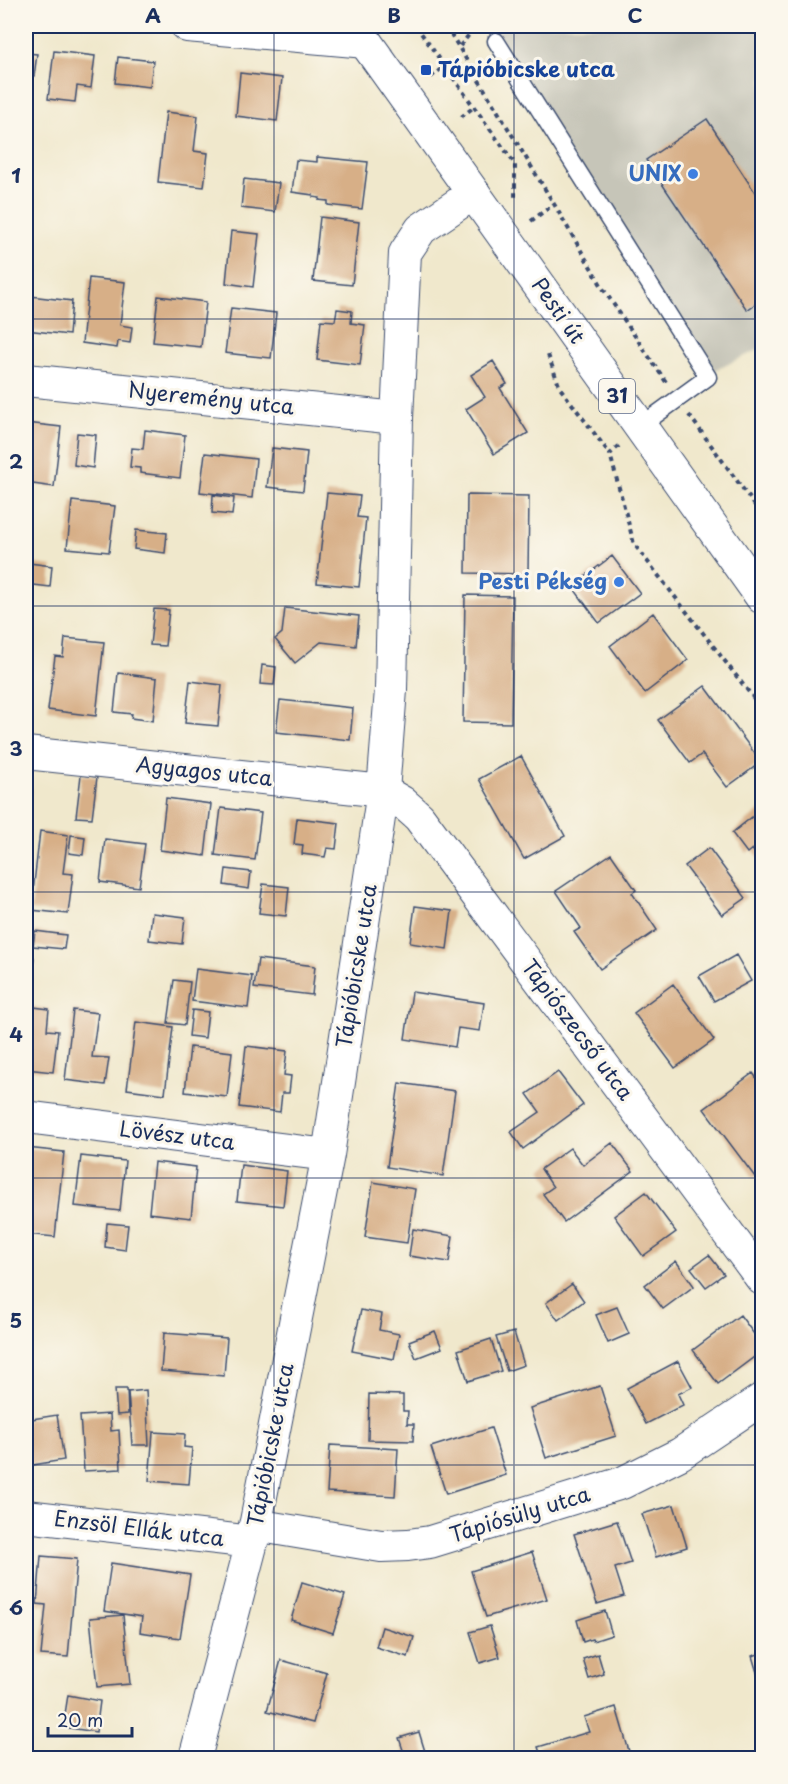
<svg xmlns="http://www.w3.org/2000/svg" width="788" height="1784" viewBox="0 0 788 1784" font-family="'Playpen Sans',sans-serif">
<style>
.industrial{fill:#c6c5b8}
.building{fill:#d7af87}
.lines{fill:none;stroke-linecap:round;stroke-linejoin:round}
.lane-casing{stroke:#3b4b6e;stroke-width:19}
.street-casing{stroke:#3b4b6e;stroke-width:34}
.primary-casing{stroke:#3b4b6e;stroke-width:35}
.path{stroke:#3b4b6e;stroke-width:4;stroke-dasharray:4.5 4.5;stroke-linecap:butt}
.lane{stroke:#fff;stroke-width:16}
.street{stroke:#fff;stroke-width:32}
.primary{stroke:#fff;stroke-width:33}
.grid{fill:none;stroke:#1b2f5e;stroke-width:1.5;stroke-opacity:0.55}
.transit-dot{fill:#1a4fb4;stroke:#fbf7ec;stroke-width:2}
.shop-dot{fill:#3f7fe0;stroke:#fbf7ec;stroke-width:2}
.labels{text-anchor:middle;stroke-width:6;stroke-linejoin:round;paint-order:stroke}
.shield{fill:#fbf7ec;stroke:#5e6b89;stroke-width:1.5}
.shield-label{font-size:20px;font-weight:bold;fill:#1b2f5e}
.transit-label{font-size:21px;font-weight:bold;fill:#164399;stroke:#fbf7ec;text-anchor:start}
.shop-label{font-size:21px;font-weight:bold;fill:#366cbe;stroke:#fbf7ec;text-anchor:end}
.street-label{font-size:21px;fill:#1b2f5e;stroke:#fbf7ec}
.neatline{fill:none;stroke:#1b2f5e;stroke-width:2}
.grid-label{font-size:20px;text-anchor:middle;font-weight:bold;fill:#1b2f5e}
</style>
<rect width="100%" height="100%" fill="#fbf7ec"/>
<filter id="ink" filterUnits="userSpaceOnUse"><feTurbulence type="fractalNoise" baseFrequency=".0167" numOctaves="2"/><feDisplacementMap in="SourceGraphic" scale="12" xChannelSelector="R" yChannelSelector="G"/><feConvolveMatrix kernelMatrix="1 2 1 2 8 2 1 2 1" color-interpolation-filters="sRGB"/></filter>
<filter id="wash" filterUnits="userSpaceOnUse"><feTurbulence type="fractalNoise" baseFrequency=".008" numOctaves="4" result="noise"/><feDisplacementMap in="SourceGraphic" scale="24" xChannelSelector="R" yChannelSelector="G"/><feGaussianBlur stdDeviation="1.35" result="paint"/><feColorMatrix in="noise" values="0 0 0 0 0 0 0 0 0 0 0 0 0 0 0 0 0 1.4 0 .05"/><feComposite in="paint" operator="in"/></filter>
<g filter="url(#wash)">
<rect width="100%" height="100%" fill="#f0e8cc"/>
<path class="industrial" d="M493 26H762V348L713 371 484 30Z"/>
<g id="blocks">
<path class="building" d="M54 51 95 56 91 88 77 86 75 102 48 99Z
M26 53 37 54 34 76 26 75Z
M118 57 153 61 150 87 115 83Z
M240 73 282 78 277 121 236 116Z
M166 112 198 116 194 151 208 153 204 187 158 182Z
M707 119 762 203V299L747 310 646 160Z
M317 157 368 162 362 209 328 205V201L319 200 320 198 313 197V195L292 192 296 160 317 162Z
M244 179 279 183 275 212 241 208Z
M320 217 359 222 352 285 313 281Z
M231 231 259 234 253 287 226 283Z
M89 278 125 282 120 325 132 327 130 343 118 341 117 348 82 343Z
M30 296 72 301 69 335 26 330Z
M158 296 206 302 201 347 153 342Z
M231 308 276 313 271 358 225 353Z
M337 309 352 311 351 323 365 325 360 365 317 360 321 320 335 321Z
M493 361 507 384 500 388 528 433 494 454 466 409 485 397 471 375Z
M26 423 61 427 54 487 26 483Z
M145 430 185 435 180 478 140 473V468L130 467 132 448 143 449Z
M77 433 96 435 93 468 74 465Z
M272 448 307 452 303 491 267 487Z
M205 453 256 459 252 498 200 492Z
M327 493 360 496 357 517 366 518 359 587 317 583Z
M213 495 234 498 232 515 212 513Z
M467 495 529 496 528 574 466 573Z
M72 501 115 506 109 552 67 548Z
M136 530 167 533 165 553 134 549Z
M612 556 640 593 599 623 572 586Z
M29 563 52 566 50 587 26 584Z
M465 595 513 596 511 723 463 722Z
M285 608 359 616 356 646 321 642 295 663 275 639 282 633Z
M154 609 169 610 165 646 150 645Z
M653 613 688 660 645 693 610 646Z
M65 638 104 642 96 716 48 710 55 656 63 657Z
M262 665 276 667 274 685 260 684Z
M118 673 157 678 153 721 131 718 132 714 114 712Z
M190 681 222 685 218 726 185 723Z
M705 686 761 762 727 787 702 754 690 763 658 720Z
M280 700 353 708 350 740 276 732Z
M521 756 565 836 524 859 479 779Z
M81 775 97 777 92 818 76 817Z
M26 788 32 789 27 827H26Z
M166 798 211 804 205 856 160 850Z
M221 808 261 813 255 860 215 855Z
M762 809V863L752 849 747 853 732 833Z
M297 818 339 823 336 849 327 848 325 857 302 854 303 845 294 844Z
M40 831 68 835 63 873 73 874 68 914 31 910Z
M71 835 85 837 83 855 69 853Z
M105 839 145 844 139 887 100 882Z
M709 848 746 898 722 915 685 866Z
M611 854 636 890 632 893 657 930 600 969 574 932 581 928 556 891Z
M226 869 251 872 249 889 224 885Z
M263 884 289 887 286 916 259 913Z
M415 906 452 911 447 949 410 943Z
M152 913 185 917 182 944 149 940Z
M35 931 66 935 64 949 33 946Z
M736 955 751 981 714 1001 699 976Z
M26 957 34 958 31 982 26 981Z
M258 959 315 966 312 995 254 988Z
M196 969 252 976 248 1008 192 1001Z
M174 980 190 982 185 1025 168 1023Z
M673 984 714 1040 675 1068 634 1013Z
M412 992 484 1003 480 1031 458 1028 455 1047 405 1039Z
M26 1006 49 1009 47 1030 58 1031 53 1072 26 1069Z
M73 1010 98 1013 92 1057 109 1058 105 1085 65 1080Z
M192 1010 208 1012 205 1038 189 1036Z
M136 1022 173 1027 165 1094 127 1089Z
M246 1046 287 1051 284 1075 291 1076 289 1093H282L280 1112 239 1107Z
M190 1047 232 1052 227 1097 185 1092Z
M558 1072 583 1105 523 1149 511 1132 540 1112 527 1094Z
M753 1073 762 1086V1172L755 1177 704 1109Z
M399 1083 455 1091 443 1176 387 1167Z
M612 1143 633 1171 564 1222 543 1194 553 1187 541 1169 570 1148 583 1165Z
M26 1148 64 1152 55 1237 26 1234Z
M81 1156 125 1161 120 1211 75 1206Z
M154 1162 196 1167 191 1218 149 1213Z
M241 1165 287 1171 283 1206 237 1201Z
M373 1182 415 1189 407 1243 365 1237Z
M646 1192 676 1232 643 1256 614 1216Z
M107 1223 128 1225 125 1250 105 1247Z
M413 1229 453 1236 449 1262 409 1256Z
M709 1255 724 1274 706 1287 691 1268Z
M676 1261 694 1286 663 1309 645 1285Z
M572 1284 584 1301 558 1320 546 1303Z
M617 1307 629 1334 608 1343 596 1315Z
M361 1310 382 1314 379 1330 399 1334 394 1359 352 1351Z
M740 1315 762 1345V1351L718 1384 693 1350Z
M435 1331 442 1348 416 1358 409 1341Z
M514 1332 524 1365 507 1371 496 1337Z
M164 1333 227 1338 224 1376 161 1371Z
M491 1339 501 1371 468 1381 458 1350Z
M678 1361 692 1387 678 1394 683 1405 646 1424 627 1388Z
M600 1386 616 1436 546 1458 530 1408Z
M115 1389H127L128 1414 117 1415Z
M146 1390 149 1445H132L128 1392Z
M369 1394 403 1395V1411H408L407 1424H414L413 1441 368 1440Z
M110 1414 111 1431 119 1430 121 1469 84 1471 80 1416Z
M57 1415 64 1460 26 1466V1420Z
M491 1428 506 1475 446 1494 431 1447Z
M153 1432 185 1434 184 1447 192 1448 189 1484 149 1481Z
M330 1445 398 1449 395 1496 327 1492Z
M674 1505 687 1547 656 1557 642 1514Z
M617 1521 631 1563 615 1568 624 1596 597 1604 574 1534Z
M532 1552 547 1599 486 1617 471 1571Z
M41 1556 77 1559 68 1657 41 1655 46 1605 37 1604Z
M111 1563 190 1575 180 1638 140 1632 142 1617 104 1611Z
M302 1582 345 1595 333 1633 291 1620Z
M605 1611 612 1635 593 1641 592 1639 583 1642 577 1620Z
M123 1615 130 1684 97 1687 90 1618Z
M490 1626 500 1657 480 1663 470 1632Z
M382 1627 414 1637 408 1657 376 1647Z
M762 1653V1689L752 1656Z
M598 1654 604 1674 589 1679 583 1659Z
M281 1660 327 1673 313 1723 267 1711Z
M68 1695 100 1701 96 1732 63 1727Z
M616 1707 631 1758H542L538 1747 589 1732 584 1717Z
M419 1732 427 1758H395V1756L404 1753 399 1738Z"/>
</g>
</g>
<g filter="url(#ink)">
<use href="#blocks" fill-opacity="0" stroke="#3b4b6e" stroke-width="1.5"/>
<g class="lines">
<g class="lane-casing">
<path id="lane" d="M496 41 708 377 639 427"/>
</g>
<g class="street-casing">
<path id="street" d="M187 26 366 42
M26 380 397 418
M26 753 383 791 402 802 419 817 762 1279
M26 1117 328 1155
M26 1516 252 1542
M255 1525 381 1546 408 1545 430 1542 622 1483 680 1454 762 1399
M195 1758 252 1542 328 1155 383 791 391 690 397 418 405 253 421 229 474 193"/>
</g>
<g class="primary-casing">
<path id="primary" d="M354 26C491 215 625 407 762 597"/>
</g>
<path class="path" d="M416 26 515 164V198
M446 26 554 204 604 290 666 382
M460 46 476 26
M431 77 445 66
M461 117 474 107
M531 221 554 204
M548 355 560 388 610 454
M689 415 762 515
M619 446 610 454 634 544 762 709"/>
<use href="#lane" class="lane"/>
<use href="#street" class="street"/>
<use href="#primary" class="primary"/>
</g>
</g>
<path class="grid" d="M274 26V1758M514 26V1758M26 319H762M26 606H762M26 892H762M26 1178H762M26 1465H762"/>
<rect class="transit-dot" x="420" y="64" width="12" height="12" rx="3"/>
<g class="shop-dot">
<circle cx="693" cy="174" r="6"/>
<circle cx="619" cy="582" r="6"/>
</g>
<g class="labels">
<rect class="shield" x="599" y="379" width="36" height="34" rx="4.5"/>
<g class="shield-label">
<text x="617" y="403">31</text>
</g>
<g class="transit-label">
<text x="438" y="77">Tápióbicske utca</text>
</g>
<g class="shop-label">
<text x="681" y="181">UNIX</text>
<text x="607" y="589">Pesti Pékség</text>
</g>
<g class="street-label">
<text transform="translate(558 311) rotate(55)" y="7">Pesti út</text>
<text transform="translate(211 399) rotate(6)" y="7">Nyeremény utca</text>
<text transform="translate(204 772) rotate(6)" y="7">Agyagos utca</text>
<text transform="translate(357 966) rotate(-81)" y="7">Tápióbicske utca</text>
<text transform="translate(577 1030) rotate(53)" y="7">Tápiószecső utca</text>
<text transform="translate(177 1136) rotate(7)" y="7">Lövész utca</text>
<text transform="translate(271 1445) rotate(-79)" y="7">Tápióbicske utca</text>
<text transform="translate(520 1515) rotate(-17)" y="7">Tápiósüly utca</text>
<text transform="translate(139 1529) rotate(7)" y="7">Enzsöl Ellák utca</text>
</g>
</g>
<rect width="788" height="1784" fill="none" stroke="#fbf7ec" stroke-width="66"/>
<path d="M48 1727v9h84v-9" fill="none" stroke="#1b2f5e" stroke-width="3"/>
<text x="57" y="1727" font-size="18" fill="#1b2f5e" stroke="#fbf7ec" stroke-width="4.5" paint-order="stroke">20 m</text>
<rect x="33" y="33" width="722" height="1718" class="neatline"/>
<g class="grid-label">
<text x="153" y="23">A</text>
<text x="394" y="23">B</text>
<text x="635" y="23">C</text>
<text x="16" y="183">1</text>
<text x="16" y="469">2</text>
<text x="16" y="756">3</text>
<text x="16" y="1042">4</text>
<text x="16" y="1328">5</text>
<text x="16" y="1615">6</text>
</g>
</svg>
